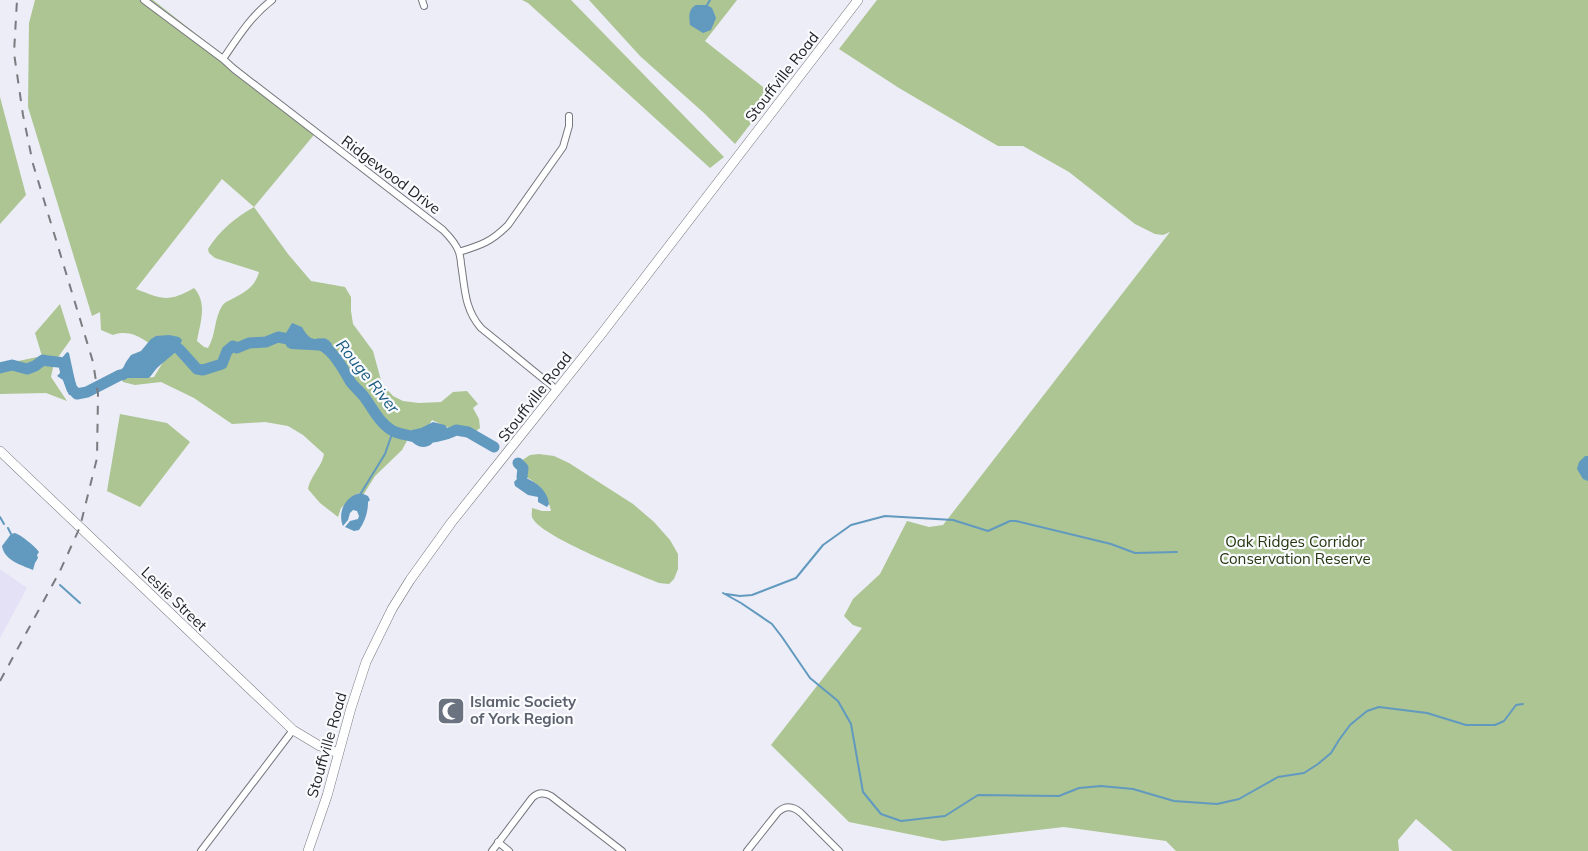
<svg xmlns="http://www.w3.org/2000/svg" width="1588" height="851" viewBox="0 0 1588 851" font-family="Mulish,sans-serif">
<style>
.industrial{fill:#e4e1f7}
.green{fill:#acc592;fill-rule:evenodd}
.water{fill:#6299bf}
.lines{fill:none;stroke-linecap:round;stroke-linejoin:round}
.stream{stroke:#6299bf;stroke-width:2}
.river{stroke:#6299bf;stroke-width:11}
.street-casing{stroke:#76777f;stroke-width:8}
.secondary-casing{stroke:#76777f;stroke-width:10}
.street{stroke:#fff;stroke-width:6}
.secondary{stroke:#fff;stroke-width:9}
.rail{stroke:#7a7b81;stroke-width:2;stroke-dasharray:9 9;stroke-linecap:butt}
.labels{text-anchor:middle;stroke-width:4.5;stroke-linejoin:round;paint-order:stroke}
.street-label{font-size:15px;fill:#1e1e22;stroke:#fafbfe}
.park-label{font-size:15px;fill:#25360e;stroke:#fafbfe}
.worship-label{font-size:15px;font-weight:bold;fill:#5b616d;stroke:#fafbfe;text-anchor:start}
.water-label{font-size:16px;font-style:italic;fill:#185a80;stroke:#fafbfe}
</style>
<rect width="100%" height="100%" fill="#ecedf6"/>
<path class="industrial" d="M0 569 27 588 0 638Z"/>
<path class="green" d="M35 0H153L318 130 254 207 288 254 311 281 345 287 351 297V311L353 324 373 351 382 384 393 396 403 401 419 403 441 402 453 392 467 391 478 404 473 408 479 419 480 428 472 434 453 430 432 420 426 430 411 433 402 450 375 476 362 497 358 493 341 508 338 517 320 503 308 489C310 476 322 467 324 454L303 435 288 426 265 422 232 424 194 398 161 382 135 385 123 382 121 375C133 376 143 379 154 377L166 357C151 345 134 327 113 335L101 330 100 312 92 316 28 107 29 23ZM222 179 254 207C236 217 219 231 208 249L209 253 215 258 259 272C255 287 245 292 232 299 228 301 225 302 222 306 214 319 216 335 208 348L204 347 197 341C200 323 208 303 194 288 168 303 162 299 136 289Z
M522 0H571L724 157 710 168 528 3Z
M589 0H737L705 41 773 95 735 144 704 113 640 56Z
M877 0H1588V851H1453L1416 819 1398 840 1399 851H1176L1166 841 1064 827 943 841 849 822 771 745 862 628 853 625 844 616 853 599 880 574 907 521 929 527 943 525 1170 232 1163 235 1155 234 1135 224 1069 172 1023 146H998L899 88 839 49Z
M0 97 26 195 0 224Z
M60 304 71 339 54 363 51 377 67 401 46 393 0 394V362L4 364 42 356 35 333Z
M120 414 167 423 190 442 140 507 107 491Z
M539 454 554 456 569 463 633 504 654 522 670 540 678 554V569L674 579 669 584 659 583C635 573 544 538 533 519 531 516 532 512 532 508L542 511H551C547 492 538 482 520 474L521 461 530 455Z"/>
<path class="water" d="M696 5H707L712 8 716 18 711 30 703 33 690 25C689 18 688 9 696 5Z
M292 323 302 327C315 351 321 329 332 344L329 351 291 349 287 347 283 338Z
M169 335 179 337 182 340C179 353 166 359 157 368 154 371 152 375 149 378H123L122 370 126 362 131 355 141 351 151 339 156 336Z
M67 352 69 353 77 390 76 395H69L63 380 57 376 60 373 59 359H61Z
M433 422 445 425 451 434 447 438C444 439 438 439 435 441 432 442 432 445 428 446 420 450 410 442 408 435L412 430 421 428Z
M1585 456H1588V481L1583 479 1577 469 1579 462Z
M522 477C535 480 548 491 549 504L547 507 538 502V497L528 495 515 486 514 482 517 479Z
M361 493 368 496 370 500 368 502C368 513 365 521 359 530L354 531 345 527 350 521 358 519 359 516 357 511 353 510 350 513 348 520 343 526C337 512 346 495 361 493Z
M15 533C21 535 36 547 39 552L37 555 38 558 35 563 33 570C21 565 4 560 2 546L11 534Z"/>
<g class="lines">
<path class="stream" d="M707 5 710 0
M361 493 385 454 393 431
M0 517 4 524
M8 528 11 534
M60 585 80 603
M723 593 741 603 772 624 782 637 810 678 838 701 851 724 863 792 881 814 901 821 945 816 978 795 1059 796 1079 788 1101 786 1133 789 1174 801 1217 804 1239 799 1278 777 1304 773 1318 764 1331 753 1339 740 1350 725 1367 711 1379 707 1427 713 1466 725H1495L1504 721 1516 705 1523 704
M726 594 740 596 752 595 796 578 823 545 851 525 885 516 953 520 988 531 1010 521H1016L1111 544 1135 553 1177 552"/>
<path class="river" d="M318 344C332 347 344 370 350 381 354 387 361 392 365 398 373 409 380 424 393 431 399 434 408 435 415 437 427 439 445 436 456 430L468 432 494 447
M167 347 170 344 179 349 197 369 203 370 222 364 227 351 233 346 237 348 249 343 266 342 278 337 298 341
M0 368 12 365 27 369 35 366 43 360C50 362 56 361 63 363L72 389 77 394 87 392 120 375H122L134 368
M518 463 523 468 522 477"/>
<g class="street-casing">
<path id="street" d="M144 0 223 59 234 69 443 230C449 236 456 244 459 252 460 256 461 261 461 264 465 287 464 309 481 328L557 390
M422 0 424 6
M223 59C238 37 251 16 272 0
M459 252C481 245 491 242 508 225L563 147 569 126V116
M498 842 509 851
M201 851 293 730
M492 851 532 798C538 792 544 792 551 796L622 851
M747 851 778 812C786 805 793 806 801 813L839 851"/>
</g>
<g class="secondary-casing">
<path id="secondary" d="M0 451 293 730 318 745 338 753
M308 851 327 796 351 708 366 662 392 609 410 580 451 523 603 332 858 0"/>
</g>
<use href="#street" class="street"/>
<use href="#secondary" class="secondary"/>
<path class="rail" d="M0 681 60 571 80 527 97 458 98 394 93 362 33 164 23 115 14 53 17 0"/>
</g>
<defs>
<g id="mosque-square" transform="scale(1.4375)"><rect x="-9" y="-9" width="18" height="18" rx="4" fill="#6b7280" stroke="#fafbfe"/><path d="M3.5-4.9A6 6 0 1 0 3.5 4.9A5 5 0 1 1 3.5-4.9Z" fill="#fff"/></g>
</defs>
<g fill-rule="evenodd">
<use href="#mosque-square" x="451" y="711"/>
</g>
<g class="labels">
<g class="street-label">
<text transform="translate(782 77) rotate(-52)" y="5">Stouffville Road</text>
<text transform="translate(391 175) rotate(37)" y="5">Ridgewood Drive</text>
<text transform="translate(535 397) rotate(-52)" y="5">Stouffville Road</text>
<text transform="translate(174 599) rotate(44)" y="5">Leslie Street</text>
<text transform="translate(327 745) rotate(-74)" y="5">Stouffville Road</text>
</g>
<g class="park-label">
<text x="1295" y="547">Oak Ridges Corridor<tspan x="1295" dy="17">Conservation Reserve</tspan></text>
</g>
<g class="worship-label">
<text x="470" y="707">Islamic Society<tspan x="470" dy="17">of York Region</tspan></text>
</g>
<g class="water-label">
<text transform="translate(368 376) rotate(51)" y="6">Rouge River</text>
</g>
</g>
</svg>
